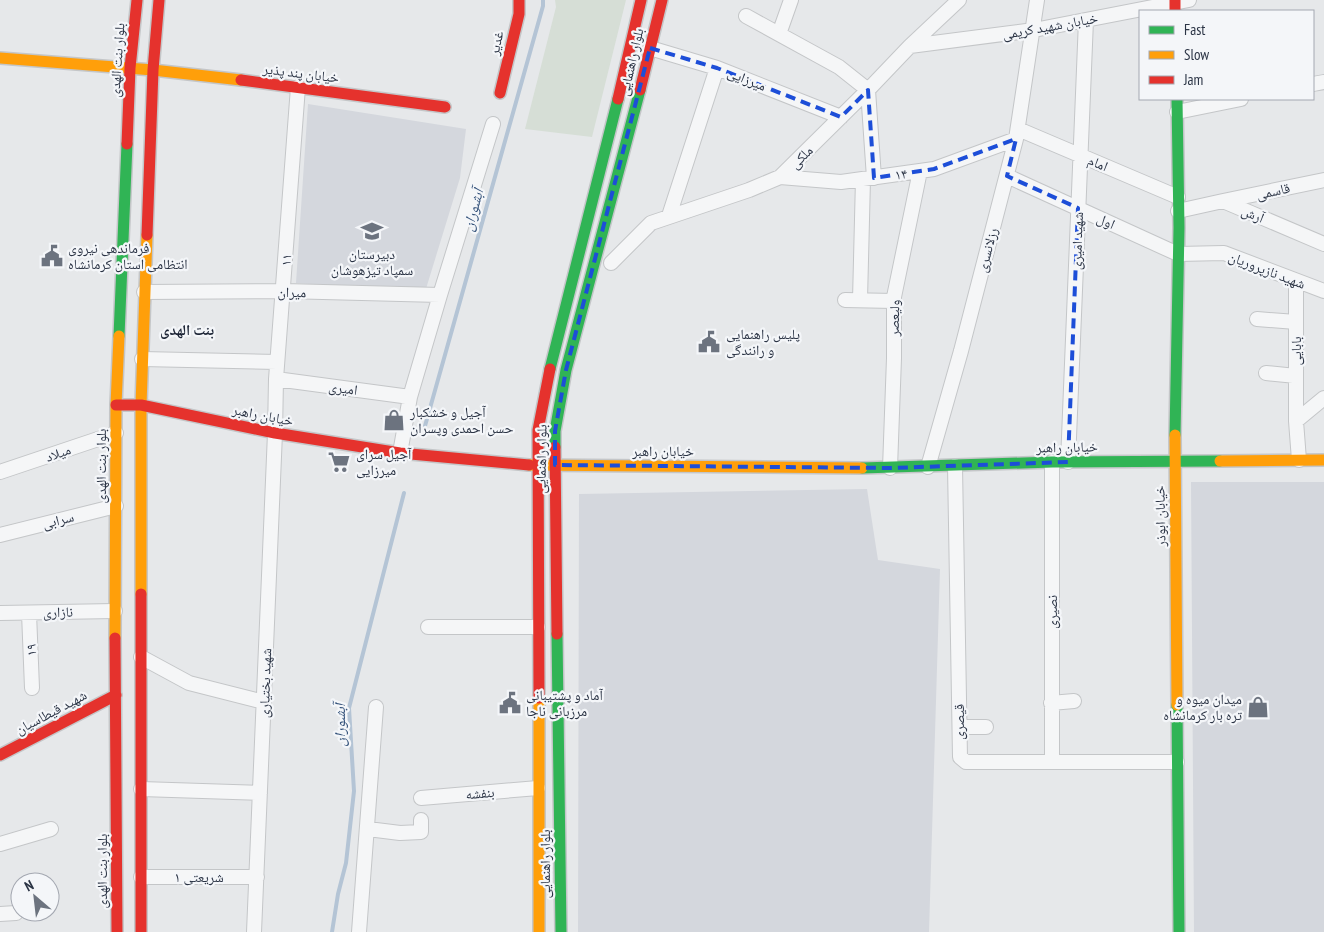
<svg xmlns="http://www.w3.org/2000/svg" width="1324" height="932" viewBox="0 0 1324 932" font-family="'PT Sans Narrow','Noto Naskh Arabic',sans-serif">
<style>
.built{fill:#d4d7dd}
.green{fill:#d6ded6}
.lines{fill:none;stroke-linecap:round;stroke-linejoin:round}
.stream{stroke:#b4c4d5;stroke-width:4}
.street-casing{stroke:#c4c6c8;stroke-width:16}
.fast-casing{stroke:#c4c6c8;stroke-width:14}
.slow-casing{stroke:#c4c6c8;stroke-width:14}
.jam-casing{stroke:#c4c6c8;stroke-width:14}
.street{stroke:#f5f6f7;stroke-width:14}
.fast{stroke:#30b455;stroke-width:11}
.slow{stroke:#ff9f0a;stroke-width:11}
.jam{stroke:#e5322d;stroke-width:11}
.marked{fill:none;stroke:#1d4ed8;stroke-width:4;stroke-dasharray:10 6;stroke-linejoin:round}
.labels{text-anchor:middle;stroke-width:4.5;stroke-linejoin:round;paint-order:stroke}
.street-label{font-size:14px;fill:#2b3445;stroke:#f4f6f9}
.poi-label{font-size:14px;fill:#2b3445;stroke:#f4f6f9;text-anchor:start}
.water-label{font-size:15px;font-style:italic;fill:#34527a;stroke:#f4f6f9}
.neighbourhood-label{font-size:15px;font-weight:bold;fill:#1d2536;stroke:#f4f6f9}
</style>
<rect width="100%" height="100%" fill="#e6e8ea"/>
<path class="built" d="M308 104 466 129 460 178 425 292 296 283Z
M1191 482H1324V932H1194Z
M867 489 878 560 940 569 929 932H578L579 494Z"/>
<path class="green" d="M555 0H626L592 137 525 129 556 7Z"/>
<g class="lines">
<path class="stream" d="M425 426 543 6V0
M332 932 338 894 346 863 354 791 349 708 404 493"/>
<g class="street-casing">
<path id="street" d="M746 16 839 67 868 90 874 178
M779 34 791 0
M910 46 1034 30 1189 0
M650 48 717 68 841 117
M1313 84 1324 82
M1177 112 1241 99
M1018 129 1178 197
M1007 176 1178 254 1224 253 1324 291
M780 177 841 182 934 169 1016 139
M1223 201 1324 180
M1178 211 1223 201 1324 244
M669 216 717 68
M611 263 651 223 749 190 780 177 868 90 910 46 959 0
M1296 281V421
M144 292 284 291 440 295
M845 300 894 301
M860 300 863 179
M1257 319 1296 322
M142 359 277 362
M1266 373 1296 376
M276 379 410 397
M400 453 410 397 440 295 493 124
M1299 460 1296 421 1324 398
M1068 462 1086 20
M955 466 960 757 966 762H1177
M928 467 961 351 1016 139 1037 0
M890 468 894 358V297L920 171
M0 472 116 433
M0 535 116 506
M0 613 115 611
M29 613 32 688
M428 627H538
M141 657 189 683 264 702
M1051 703 1074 701
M960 727H986
M1052 762V462
M141 789 260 793
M421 798 538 788
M368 829 400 833 421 832V820
M0 844 51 829
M141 877H257
M0 914 16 913
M254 932 275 433 276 379 298 87
M359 932 376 707"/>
</g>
<g class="fast-casing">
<path id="fast" d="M119 336 127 144
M550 369 618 99
M1175 435 1179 228 1177 99
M555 447V431L566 370 640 90
M862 468 1052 462 1220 461
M557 634 561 932
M1177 705 1179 932"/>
</g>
<g class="slow-casing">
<path id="slow" d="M0 58 153 70 241 80
M1175 435 1177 705
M1220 461 1324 460
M529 465 862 468
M141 594V405L147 235
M115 638 116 405 119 336
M539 698V932"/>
</g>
<g class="jam-casing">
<path id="jam" d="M1175 0V11
M241 80 445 107
M640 90 662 0
M500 93 519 14V0
M618 99 641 0
M127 144 130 68 137 0
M147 235 153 70 159 0
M116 405H141L275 433 400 453 529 465
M555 447 557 634
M141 594V932
M115 638 117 932
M539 698 538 430 550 369
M0 755 116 695"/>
</g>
<use href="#street" class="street"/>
<use href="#fast" class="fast"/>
<use href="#slow" class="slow"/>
<use href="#jam" class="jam"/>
</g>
<path class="marked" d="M650 48 717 68 841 117 868 90 874 178 934 169 1016 139 1007 176 1078 208 1068 462 890 468 555 465V431L566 370Z"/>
<defs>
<g id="school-bare" transform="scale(1.725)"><path d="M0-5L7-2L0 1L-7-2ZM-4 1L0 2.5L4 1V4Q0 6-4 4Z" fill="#6c737f" stroke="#f4f6f9" stroke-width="2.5" paint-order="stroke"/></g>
<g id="civic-bare" transform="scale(1.725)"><path d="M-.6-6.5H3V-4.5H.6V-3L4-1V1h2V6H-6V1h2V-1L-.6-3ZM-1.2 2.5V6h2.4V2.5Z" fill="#6c737f" stroke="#f4f6f9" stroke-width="2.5" paint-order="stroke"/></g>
<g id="shop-bare" transform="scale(1.725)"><path d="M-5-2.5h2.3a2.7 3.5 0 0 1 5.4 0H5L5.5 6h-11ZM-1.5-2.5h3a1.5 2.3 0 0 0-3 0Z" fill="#6c737f" stroke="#f4f6f9" stroke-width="2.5" paint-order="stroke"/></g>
<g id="supermarket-bare" transform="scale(1.725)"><path d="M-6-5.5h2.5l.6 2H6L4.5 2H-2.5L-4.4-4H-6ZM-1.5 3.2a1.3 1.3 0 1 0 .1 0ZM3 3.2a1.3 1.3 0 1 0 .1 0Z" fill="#6c737f" stroke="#f4f6f9" stroke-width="2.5" paint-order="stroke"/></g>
</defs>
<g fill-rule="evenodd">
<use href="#school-bare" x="372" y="231"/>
<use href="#civic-bare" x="52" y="256"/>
<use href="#civic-bare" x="709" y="342"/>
<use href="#shop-bare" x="394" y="420"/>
<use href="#supermarket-bare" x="339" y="462"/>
<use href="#civic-bare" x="510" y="703"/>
<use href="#shop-bare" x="1258" y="707"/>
</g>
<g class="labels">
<g class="street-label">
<text transform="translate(1050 26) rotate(-10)" y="5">خیابان شهید کریمی</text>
<text transform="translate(496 43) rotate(-77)" y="5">غدیر</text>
<text transform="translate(117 60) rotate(-86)" y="5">بلوار بنت الهدی</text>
<text transform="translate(631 62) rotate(-77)" y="5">بلوار راهنمایی</text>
<text transform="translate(301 73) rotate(7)" y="5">خیابان پند پذیر</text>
<text transform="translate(747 79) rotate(22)" y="5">میرزایی</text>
<text transform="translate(801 157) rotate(-45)" y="5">ملکی</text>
<text transform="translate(1098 163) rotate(23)" y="5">امام</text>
<text transform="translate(901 174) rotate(-8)" y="5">۱۴</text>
<text transform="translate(1273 191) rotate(-12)" y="5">قاسمی</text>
<text transform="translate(1253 214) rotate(23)" y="5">آرش</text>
<text transform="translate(1106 221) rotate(24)" y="5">اول</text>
<text transform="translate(1077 241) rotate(-88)" y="5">شهید امیری</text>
<text transform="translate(987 250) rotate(-75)" y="5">رزلانسری</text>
<text transform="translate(286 260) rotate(-86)" y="5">۱۱</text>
<text transform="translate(1267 270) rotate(21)" y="5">شهید نازپروریان</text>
<text transform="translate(292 292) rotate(1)" y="5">میران</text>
<text transform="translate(894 318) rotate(-89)" y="5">ولیعصر</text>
<text transform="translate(1296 351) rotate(-90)" y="5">بابایی</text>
<text transform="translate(343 388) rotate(8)" y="5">امیری</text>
<text transform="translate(263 415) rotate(11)" y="5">خیابان راهبر</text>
<text transform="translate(1067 447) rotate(-1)" y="5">خیابان راهبر</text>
<text x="663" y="456">خیابان راهبر</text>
<text transform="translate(58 453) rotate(-19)" y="5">میلاد</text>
<text transform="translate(541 459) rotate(-89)" y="5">بلوار راهنمایی</text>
<text transform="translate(101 466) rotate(-90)" y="5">بلوار بنت الهدی</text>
<text transform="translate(1160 516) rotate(-91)" y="5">خیابان ابوذر</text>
<text transform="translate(58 520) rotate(-14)" y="5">سرابی</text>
<text transform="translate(58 612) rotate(-1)" y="5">نازاری</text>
<text transform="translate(1052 612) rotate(-90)" y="5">نصیری</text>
<text transform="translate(31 650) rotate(-92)" y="5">۱۹</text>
<text transform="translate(265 683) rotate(-88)" y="5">شهید بختیاری</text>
<text transform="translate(51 712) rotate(-28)" y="5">شهید قیطاسیان</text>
<text transform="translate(959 722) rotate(-90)" y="5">قیصری</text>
<text transform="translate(480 793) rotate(-5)" y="5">بنفشه</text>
<text transform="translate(545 864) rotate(-90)" y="5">بلوار راهنمایی</text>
<text transform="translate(102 871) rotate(-90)" y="5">بلوار بنت الهدی</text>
<text x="199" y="882">شریعتی ۱</text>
</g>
<g class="poi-label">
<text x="68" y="253">فرماندهی نیروی<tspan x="68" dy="16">انتظامی استان کرمانشاه</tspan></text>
<text x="372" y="259" text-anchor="middle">دبیرستان<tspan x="372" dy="16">سمپاد تیزهوشان</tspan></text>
<text x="726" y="339">پلیس راهنمایی<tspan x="726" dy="16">و رانندگی</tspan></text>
<text x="410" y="417">آجیل و خشکبار<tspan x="410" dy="16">حسن احمدی وپسران</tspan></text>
<text x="356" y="459">آجیل سرای<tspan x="356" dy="16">میرزایی</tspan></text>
<text x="526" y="700">آماد و پشتیبانی<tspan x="526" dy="16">مرزبانی ناجا</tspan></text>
<text x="1242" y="704" text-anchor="end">میدان میوه و<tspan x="1242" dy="16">تره بار کرمانشاه</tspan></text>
</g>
<g class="water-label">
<text transform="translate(473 210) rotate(-75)" y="5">آبشوران</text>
<text transform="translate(340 725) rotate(-90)" y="5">آبشوران</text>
</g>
<g class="neighbourhood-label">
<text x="187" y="335">بنت الهدی</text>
</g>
</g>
<rect x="1139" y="10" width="175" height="90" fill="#f4f6f9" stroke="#a4a8b1"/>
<rect x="1149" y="26" width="25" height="8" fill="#30b455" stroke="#a4a8b1"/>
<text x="1184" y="35" font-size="15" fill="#2b3445">Fast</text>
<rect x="1149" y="51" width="25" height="8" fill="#ff9f0a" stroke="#a4a8b1"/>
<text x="1184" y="60" font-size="15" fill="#2b3445">Slow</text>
<rect x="1149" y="76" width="25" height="8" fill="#e5322d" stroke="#a4a8b1"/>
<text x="1184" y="85" font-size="15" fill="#2b3445">Jam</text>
<g transform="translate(35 897) rotate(332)"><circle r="24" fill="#f4f6f9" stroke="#a4a8b1"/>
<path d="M0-4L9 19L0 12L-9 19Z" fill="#6c737f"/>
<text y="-8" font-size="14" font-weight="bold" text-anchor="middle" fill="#2b3445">N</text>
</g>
</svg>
